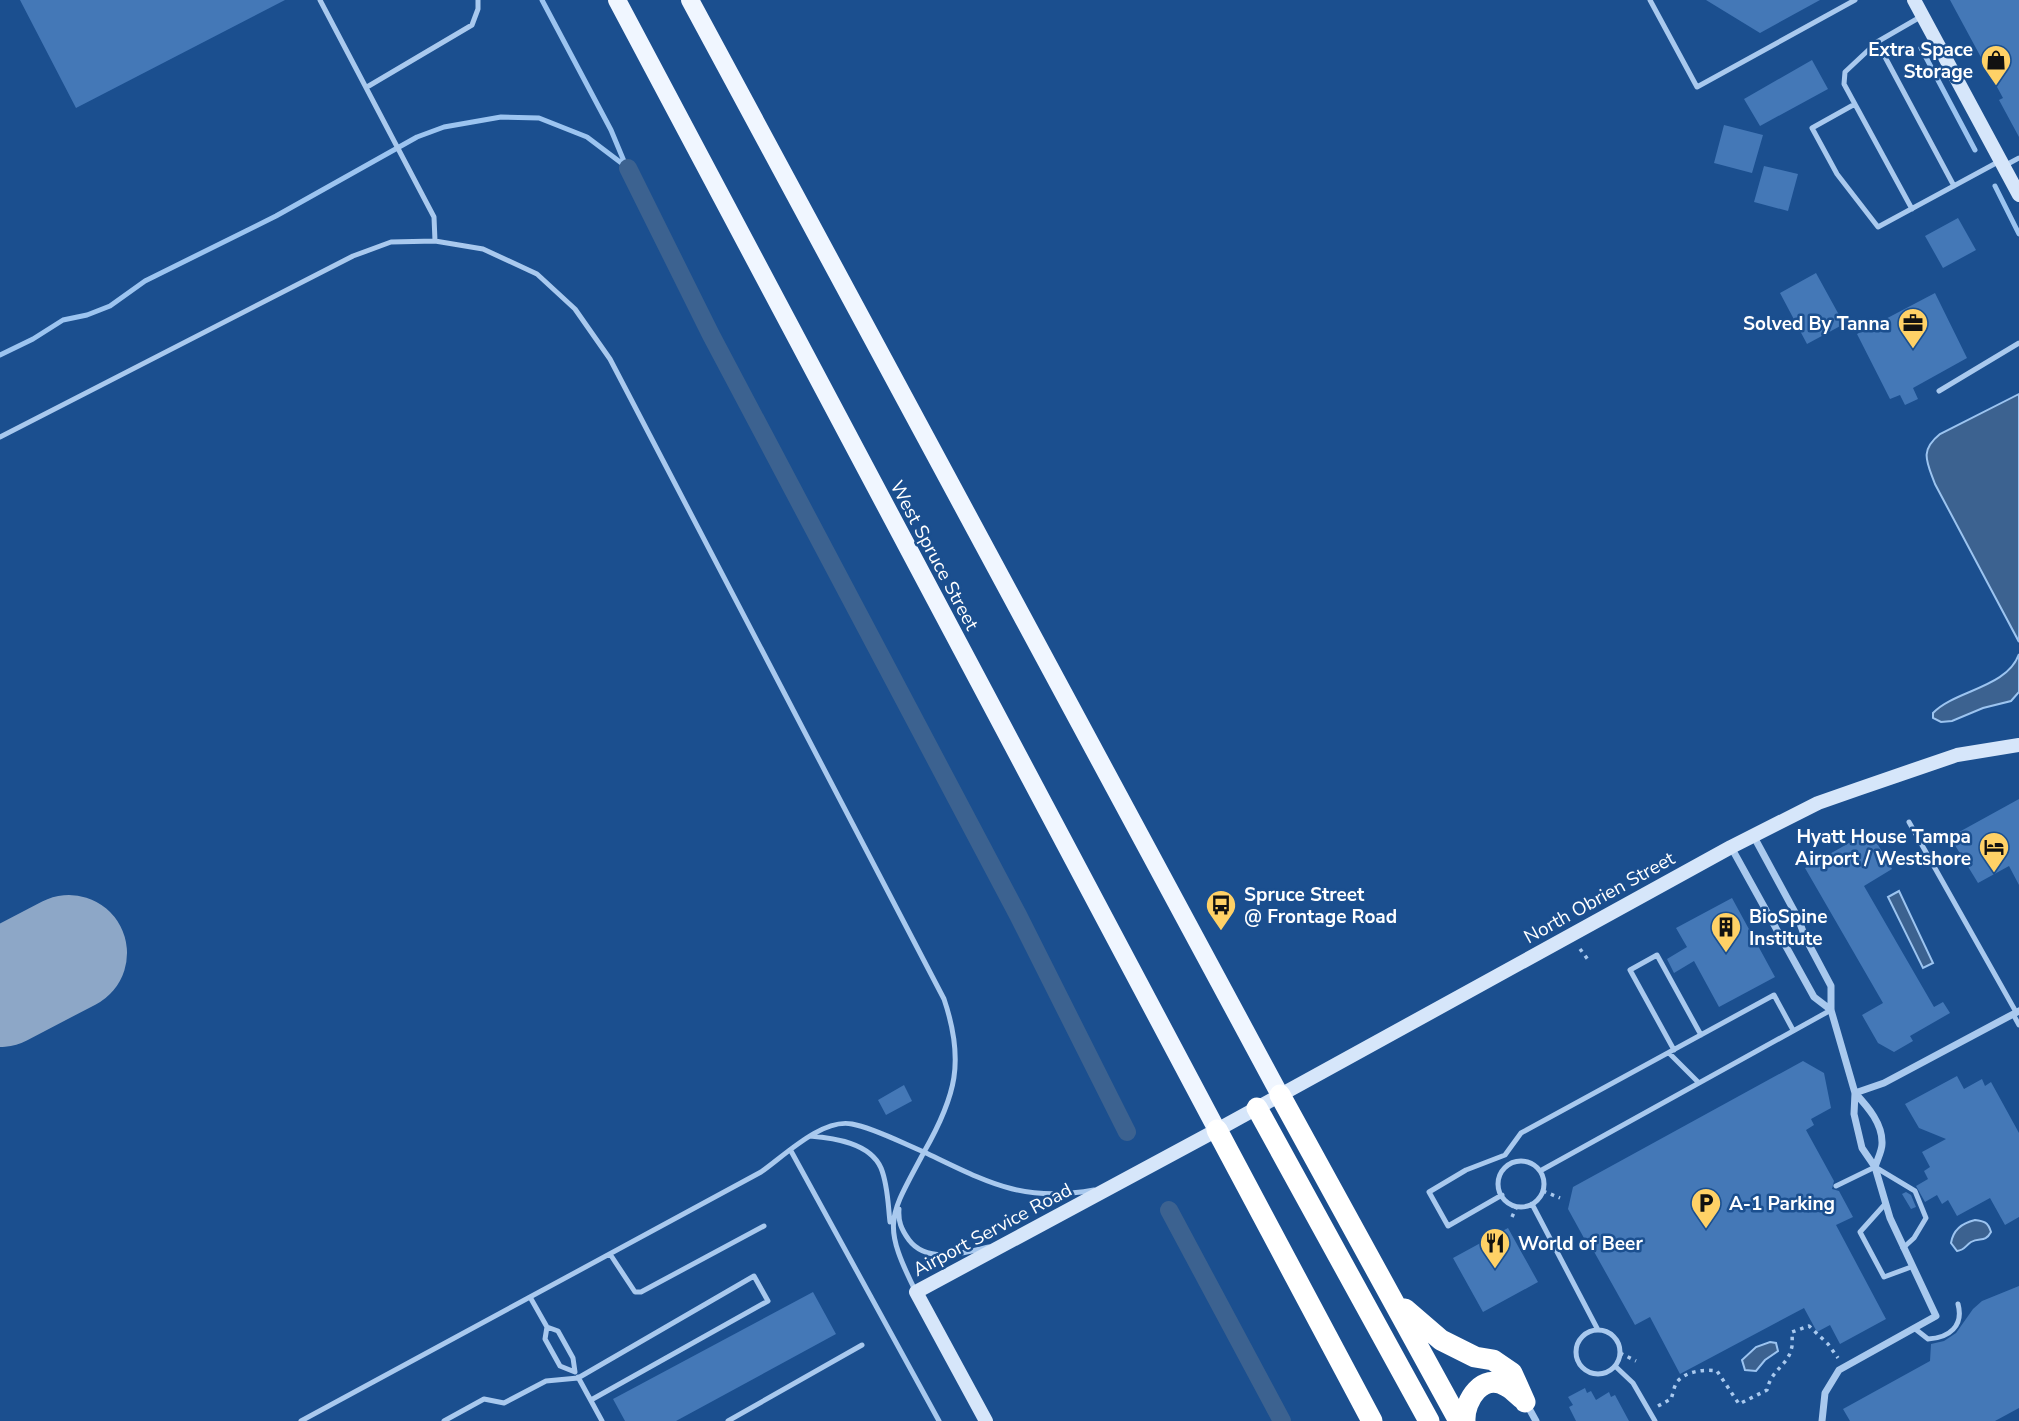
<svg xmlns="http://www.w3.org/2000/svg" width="2019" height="1421" viewBox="0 0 2019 1421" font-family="'Nunito Sans',sans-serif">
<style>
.water{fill:#3c6290;stroke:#9cc4f0;stroke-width:2}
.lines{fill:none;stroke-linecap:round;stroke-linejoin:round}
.stream{stroke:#9cc4f0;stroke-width:5}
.canal{stroke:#3c6290;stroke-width:18}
.runway{stroke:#8da7c7;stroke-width:116}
.building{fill:#4478b7}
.path{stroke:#a9c9ee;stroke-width:3.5;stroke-dasharray:3.5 5;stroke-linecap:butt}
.lane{stroke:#a9c9ee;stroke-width:5}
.street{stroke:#a9c9ee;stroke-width:7}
.secondary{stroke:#d6e6fa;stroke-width:14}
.primary{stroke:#f0f6ff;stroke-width:18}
.highway{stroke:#fff;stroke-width:21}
.labels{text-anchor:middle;stroke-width:5;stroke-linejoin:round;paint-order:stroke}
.poi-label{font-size:19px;font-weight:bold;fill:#fff;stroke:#1b4f8f;text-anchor:start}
.street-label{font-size:19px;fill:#fff;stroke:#1b4f8f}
</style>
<rect width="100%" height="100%" fill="#1b4f8f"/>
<path class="water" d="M2019 394V642L1935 484C1927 462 1919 451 1940 434Z
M2019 654V692L2011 701 1983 708 1952 721 1941 722 1933 718V713C1955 690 2007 688 2019 654Z
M1899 891 1933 963 1923 968 1888 897Z
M1975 1220C1984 1221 1988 1222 1991 1232 1985 1243 1980 1237 1971 1242 1965 1246 1965 1250 1957 1251L1951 1243C1953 1230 1962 1223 1975 1220Z
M1770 1342 1776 1343 1778 1351 1765 1360 1756 1371 1745 1370 1742 1360 1756 1347Z"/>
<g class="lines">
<path class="stream" d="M542 0 611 130 626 166
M1921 48 1975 150
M1995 186 2019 234
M0 355 33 339 63 320 87 315 110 306 145 281 276 216 417 137 444 127 501 117 539 118 587 137 628 168"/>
<path class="canal" d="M628 168 711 335 1018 915 1127 1132
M1169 1210 1282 1421"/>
<path class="runway" d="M0 989 69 953"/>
</g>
<path class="building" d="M20 0H285L76 108Z
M1706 0H1820L1760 33Z
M1950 0H2019V137L1999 100 2003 98Z
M1812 60 1828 89 1760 126 1744 99Z
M1724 125 1763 135 1752 173 1714 163Z
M1764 166 1798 174 1788 211 1754 202Z
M1958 218 1976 250 1943 268 1925 236Z
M1816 273 1844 324 1807 344 1780 293Z
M1935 293 1967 358 1913 388 1918 399 1905 405 1900 395 1890 399 1857 334Z
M2019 799V885L2009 866 1978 883 1950 837Z
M1870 831 1892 869 1864 886 1934 1007 1943 1002 1950 1013 1910 1036 1913 1041 1894 1052 1878 1043 1862 1015 1883 1003 1805 868Z
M1732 898 1775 977 1719 1007 1694 961 1674 973 1667 959 1687 947 1676 928Z
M1803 1061 1824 1073 1831 1108 1811 1119 1814 1125 1806 1130 1834 1181 1832 1189 1839 1191 1853 1217 1836 1225 1886 1319 1840 1344 1830 1325 1817 1332 1804 1308 1680 1374 1650 1317 1635 1325 1592 1248 1590 1249 1568 1209 1573 1187Z
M1957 1076 1964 1089 1982 1079 1985 1086 1991 1082 2019 1133V1217L2005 1225 1990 1198 1957 1216 1948 1200 1942 1204 1937 1195 1925 1202 1916 1186 1928 1179 1924 1171 1930 1167 1922 1152 1946 1139 1919 1128 1905 1104Z
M904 1085 912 1101 886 1115 878 1100Z
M1906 1192 1911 1195 1916 1207 1911 1209 1902 1194Z
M1508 1228 1538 1282 1483 1312 1453 1258Z
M2019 1286V1408L1995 1421H1850L1843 1409 1930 1361 1931 1344 1944 1341 1956 1333 1973 1309 1982 1301Z
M813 1292 836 1334 676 1421H625L613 1399Z
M1585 1388 1587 1393 1591 1391 1596 1400 1609 1392 1611 1397 1615 1395 1629 1421H1576L1569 1407 1573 1405 1568 1397Z"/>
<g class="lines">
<path class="path" d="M1580 949 1589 961
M1543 1191 1560 1198
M1512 1217 1517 1206
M1620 1353 1636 1361
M1658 1406 1671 1399C1673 1394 1674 1386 1677 1382 1686 1371 1704 1369 1717 1371L1739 1404 1767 1390C1771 1370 1787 1366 1791 1350 1793 1345 1792 1338 1792 1332L1809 1326 1828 1344 1838 1358"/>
<path class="lane" d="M320 0 434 217 435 241
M1650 0 1697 87 1855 0
M1877 42 1954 186
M367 87 472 25 478 9V0
M1855 104 1812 128 1837 174 1878 227 1998 162
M2004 166 2019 158
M1912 209 1844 84 1845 72 1877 42 1922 16
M1939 391 2019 343
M0 437 353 256 391 242 435 241 483 249 537 274 575 309 610 359 944 999C965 1061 956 1096 924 1152 987 1182 1022 1203 1094 1190
M1909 822 2016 1012
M2013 1014 2019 1025
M1674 1050 1630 970 1657 955 1701 1035
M1669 1053 1699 1083
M810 1136C834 1138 870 1143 881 1168 888 1185 888 1205 890 1222
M791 1151 939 1421
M1498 1184a23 23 0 1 1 46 0a23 23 0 1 1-46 0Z
M1540 1171 1831 1010
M1836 1186 1875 1167 1915 1191 1926 1218 1914 1238 1903 1248
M1502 1195 1448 1226 1429 1192 1466 1170 1505 1155 1521 1133 1774 995 1793 1030
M1886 1203 1860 1232 1884 1277 1911 1267
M1532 1204 1598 1330
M899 1209C898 1221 901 1229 909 1240 927 1264 963 1253 989 1247
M610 1254 635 1292H641L764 1226
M530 1297 547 1327 545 1339 560 1366 575 1372 573 1358 558 1331 547 1327
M1914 1328 1928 1339C1949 1338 1964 1326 1958 1304
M1576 1352a22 22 0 1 1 44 0a22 22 0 1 1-44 0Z
M1615 1366 1633 1383 1655 1421
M578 1377 602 1421
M301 1421 761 1172C784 1156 822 1118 852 1124 874 1128 902 1143 924 1152 889 1218 881 1222 916 1292
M444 1421 484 1399 504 1403 546 1381 578 1378 754 1276 768 1301 591 1400
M728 1421 862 1345"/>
<path class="street" d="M1753 835 1798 918 1805 937 1831 986V1010L1855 1093 1854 1114 1862 1148 1875 1167 1890 1218 1936 1316 1839 1370 1825 1393 1822 1421
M1731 847 1814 997 1831 1010
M1855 1093 1884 1083 2019 1011
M1855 1093C1868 1107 1883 1124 1882 1144 1882 1151 1877 1160 1875 1167
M1526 1403 1536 1421"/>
<path class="secondary" d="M1914 0 2019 195
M986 1421 916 1292 1217 1130 1731 847 1818 803 1858 789 1957 755 2019 745"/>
<path class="primary" d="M617 0 1217 1130
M690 0 1280 1095"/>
<path class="highway" d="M1280 1095 1459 1421
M1257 1108 1429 1421
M1217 1130 1372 1421
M1405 1309 1441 1340 1475 1357 1493 1360 1512 1373 1525 1402
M1465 1421C1464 1400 1483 1372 1506 1386 1513 1389 1518 1396 1524 1400"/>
</g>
<defs>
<g id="shop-pin" transform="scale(1.575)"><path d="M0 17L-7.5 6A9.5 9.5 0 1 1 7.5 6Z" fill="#ffd166" stroke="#1b4f8f"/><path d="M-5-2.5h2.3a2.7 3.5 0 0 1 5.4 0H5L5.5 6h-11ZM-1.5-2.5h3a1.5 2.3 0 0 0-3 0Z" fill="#111"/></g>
<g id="office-pin" transform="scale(1.575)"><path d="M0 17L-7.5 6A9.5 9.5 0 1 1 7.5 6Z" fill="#ffd166" stroke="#1b4f8f"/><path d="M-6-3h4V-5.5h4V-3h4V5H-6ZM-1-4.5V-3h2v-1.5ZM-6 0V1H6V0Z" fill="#111"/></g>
<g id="hotel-pin" transform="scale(1.575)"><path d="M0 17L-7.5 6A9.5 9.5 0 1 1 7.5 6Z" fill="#ffd166" stroke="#1b4f8f"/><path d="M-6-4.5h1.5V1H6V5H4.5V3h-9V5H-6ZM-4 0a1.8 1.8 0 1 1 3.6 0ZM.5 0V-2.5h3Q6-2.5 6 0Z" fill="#111"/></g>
<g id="bus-pin" transform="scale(1.575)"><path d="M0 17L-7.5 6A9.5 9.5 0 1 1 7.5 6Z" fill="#ffd166" stroke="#1b4f8f"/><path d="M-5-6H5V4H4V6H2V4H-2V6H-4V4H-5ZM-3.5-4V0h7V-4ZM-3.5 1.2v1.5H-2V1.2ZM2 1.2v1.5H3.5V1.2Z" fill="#111"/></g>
<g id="building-pin" transform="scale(1.575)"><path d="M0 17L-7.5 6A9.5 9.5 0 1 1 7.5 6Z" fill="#ffd166" stroke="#1b4f8f"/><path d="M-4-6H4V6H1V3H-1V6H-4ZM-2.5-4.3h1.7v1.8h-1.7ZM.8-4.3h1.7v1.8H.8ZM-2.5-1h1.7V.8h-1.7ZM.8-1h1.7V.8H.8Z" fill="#111"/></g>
<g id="parking-pin" transform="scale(1.575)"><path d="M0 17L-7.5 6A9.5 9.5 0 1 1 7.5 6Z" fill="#ffd166" stroke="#1b4f8f"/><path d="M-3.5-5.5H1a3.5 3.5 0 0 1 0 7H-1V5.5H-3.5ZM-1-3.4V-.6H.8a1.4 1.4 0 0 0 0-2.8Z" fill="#111"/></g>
<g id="restaurant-pin" transform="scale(1.575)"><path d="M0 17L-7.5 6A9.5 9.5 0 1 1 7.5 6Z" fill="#ffd166" stroke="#1b4f8f"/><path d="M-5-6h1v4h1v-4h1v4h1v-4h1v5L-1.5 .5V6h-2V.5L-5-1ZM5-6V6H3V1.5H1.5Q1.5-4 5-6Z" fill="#111"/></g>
</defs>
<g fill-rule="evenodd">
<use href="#shop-pin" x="1996" y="60"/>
<use href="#office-pin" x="1913" y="323"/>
<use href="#hotel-pin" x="1994" y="847"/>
<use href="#bus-pin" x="1221" y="905"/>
<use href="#building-pin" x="1726" y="927"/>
<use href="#parking-pin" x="1706" y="1203"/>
<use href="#restaurant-pin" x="1495" y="1243"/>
</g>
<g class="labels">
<g class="poi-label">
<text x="1973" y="56" text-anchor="end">Extra Space<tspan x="1973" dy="22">Storage</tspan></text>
<text x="1890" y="330" text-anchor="end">Solved By Tanna</text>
<text x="1971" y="843" text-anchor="end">Hyatt House Tampa<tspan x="1971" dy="22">Airport / Westshore</tspan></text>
<text x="1244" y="901">Spruce Street<tspan x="1244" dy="22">@ Frontage Road</tspan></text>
<text x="1749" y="923">BioSpine<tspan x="1749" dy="22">Institute</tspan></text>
<text x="1729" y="1210">A-1 Parking</text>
<text x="1518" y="1250">World of Beer</text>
</g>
<g class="street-label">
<text transform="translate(935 555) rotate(62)" y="7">West Spruce Street</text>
<text transform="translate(1599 897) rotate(-29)" y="7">North Obrien Street</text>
<text transform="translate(992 1229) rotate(-28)" y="7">Airport Service Road</text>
</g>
</g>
</svg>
